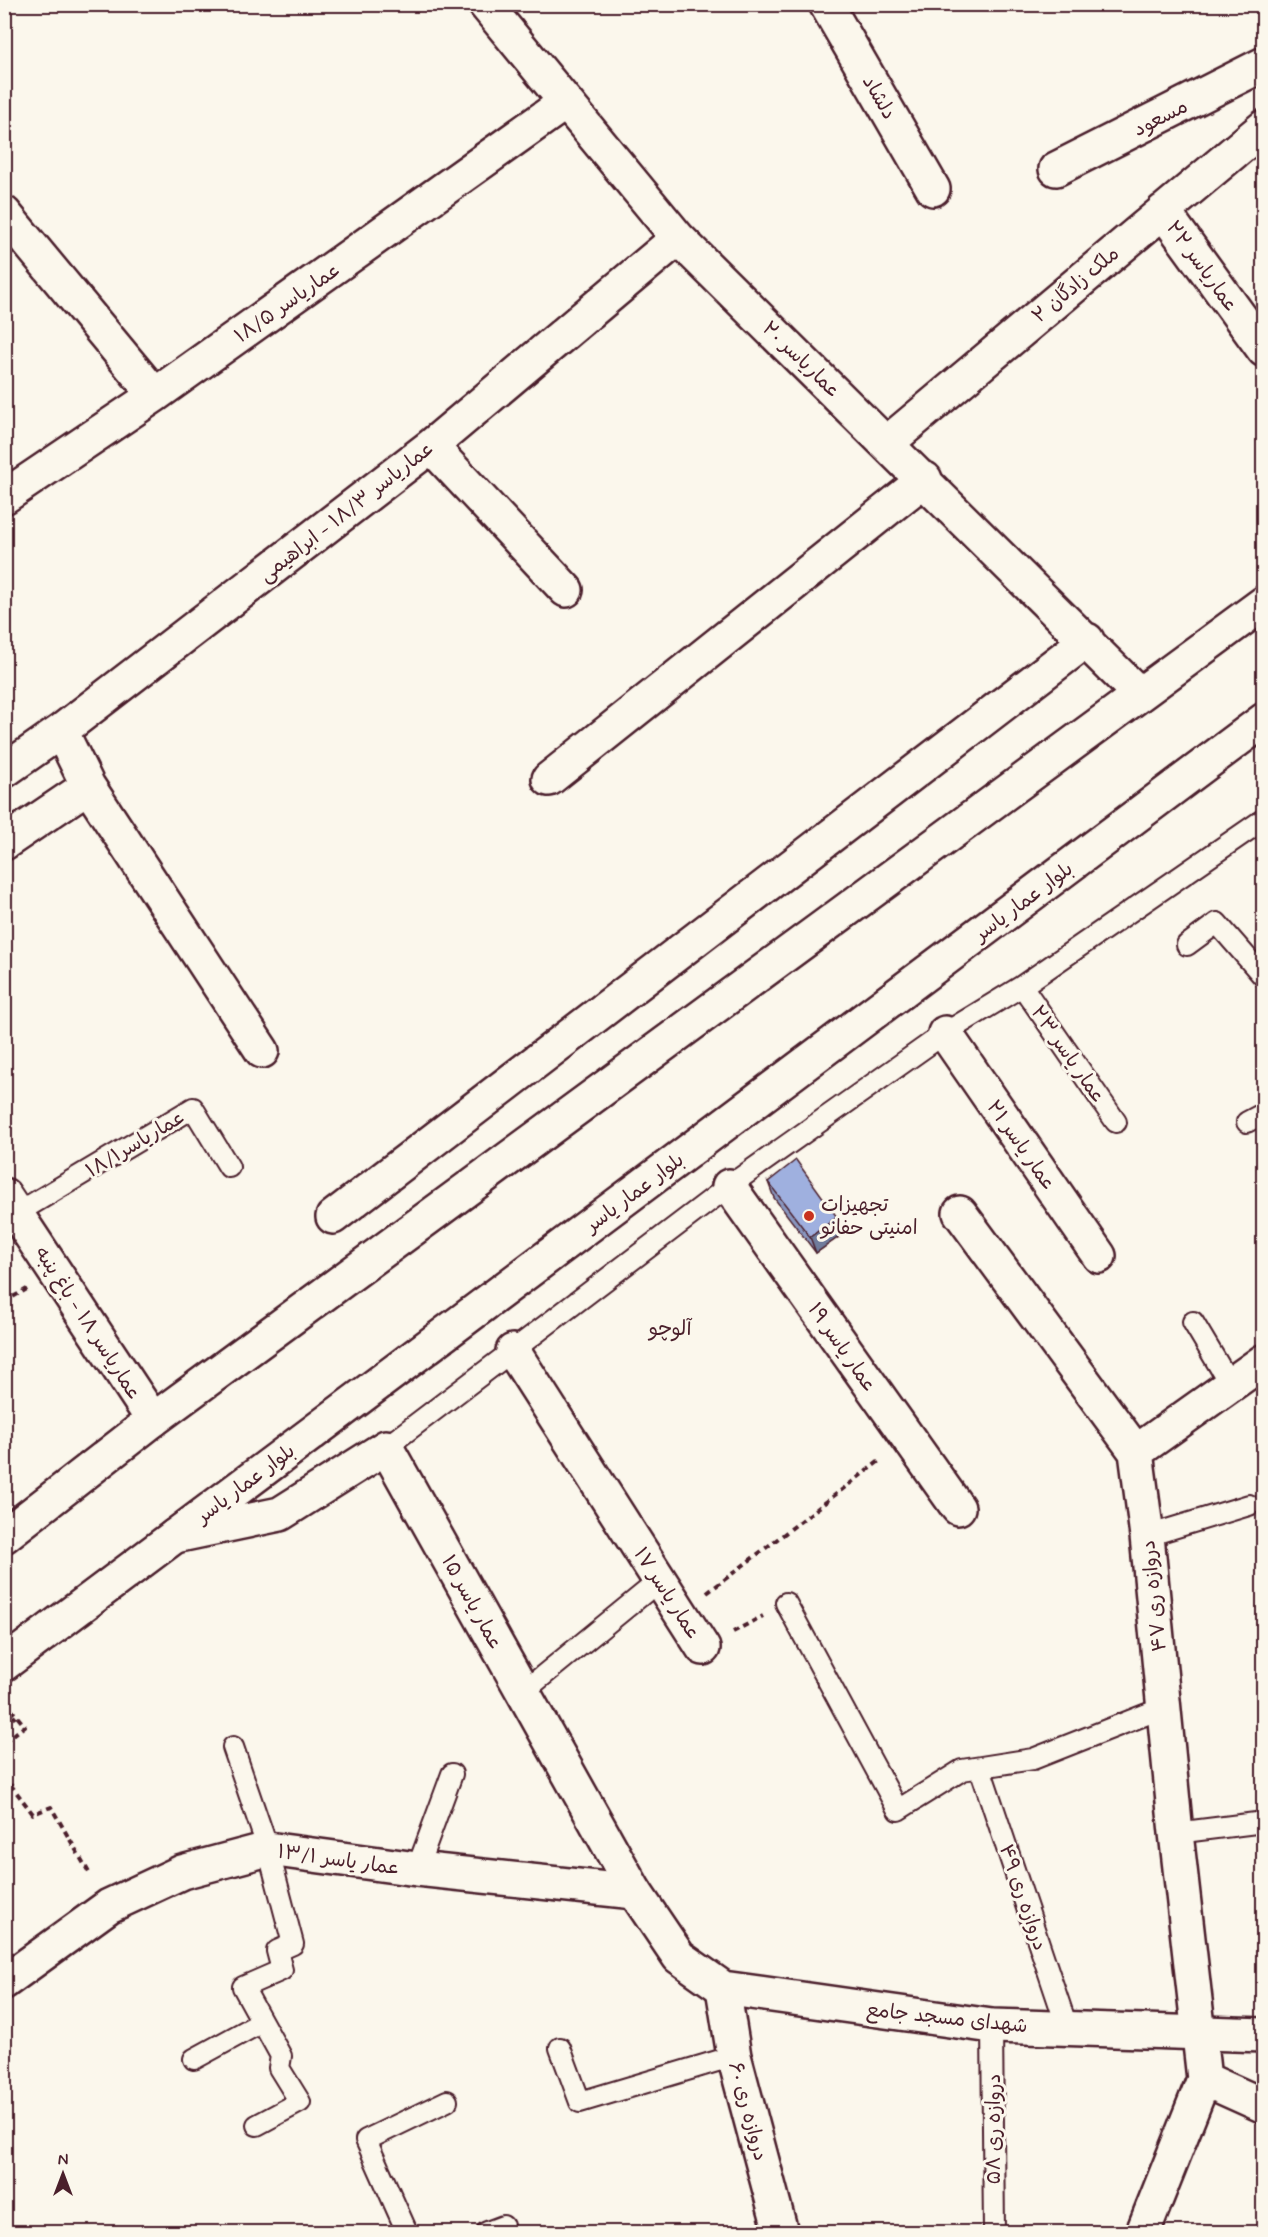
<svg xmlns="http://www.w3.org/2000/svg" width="1268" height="2237" viewBox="0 0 1268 2237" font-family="Mynerve,'Playpen Sans Arabic',sans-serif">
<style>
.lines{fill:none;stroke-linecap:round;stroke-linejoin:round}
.lane-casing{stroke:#4a1f2b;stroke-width:24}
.street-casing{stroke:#4a1f2b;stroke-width:38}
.secondary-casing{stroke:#4a1f2b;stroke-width:38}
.primary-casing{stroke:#4a1f2b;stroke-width:38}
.path{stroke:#4a1f2b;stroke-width:4;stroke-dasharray:6 4.5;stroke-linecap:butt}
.lane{stroke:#fbf7ec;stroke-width:20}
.street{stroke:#fbf7ec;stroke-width:33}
.secondary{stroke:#fbf7ec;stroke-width:33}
.primary{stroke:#fbf7ec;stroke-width:33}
.wall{fill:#8997c0;stroke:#4a1f2b;stroke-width:1.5}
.shaded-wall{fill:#6f7b9c;stroke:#4a1f2b;stroke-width:1.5}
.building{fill:#9fb0df;stroke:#4a1f2b;stroke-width:1.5}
.poi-dot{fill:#c8321e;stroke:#fbf7ec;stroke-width:2}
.labels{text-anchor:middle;stroke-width:6;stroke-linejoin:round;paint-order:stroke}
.street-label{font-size:20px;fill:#4a1f2b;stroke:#fbf7ec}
.poi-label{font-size:20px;fill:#4a1f2b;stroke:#fbf7ec;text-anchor:start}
.neighbourhood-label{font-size:21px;fill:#4a1f2b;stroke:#fbf7ec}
</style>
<rect width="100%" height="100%" fill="#fbf7ec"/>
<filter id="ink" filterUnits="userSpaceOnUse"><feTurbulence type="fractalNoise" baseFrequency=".0167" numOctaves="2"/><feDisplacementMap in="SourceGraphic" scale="12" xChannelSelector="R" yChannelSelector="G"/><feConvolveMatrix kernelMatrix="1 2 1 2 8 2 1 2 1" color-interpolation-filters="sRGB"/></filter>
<g filter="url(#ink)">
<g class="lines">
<g class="lane-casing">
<path id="lane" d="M1187 945 1217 923 1264 977
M1022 986 1116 1122
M1247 1122 1264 1113
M17 1213 193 1108 229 1167
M1193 1322 1230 1384
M386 1447 729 1186 945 1033 1022 986 1264 819
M1147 1536 1249 1505
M786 1603 898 1810 962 1770 1033 1759 1165 1707
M523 1692 660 1580
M233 1747 268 1849 293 1944 277 1951 282 1970 243 1987 281 2056 279 2068 300 2102 257 2125
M980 1768 1067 2027
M1176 1833 1264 1822
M417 1869 452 1774
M992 2026 994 2232
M560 2048 580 2102 734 2056
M194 2059 262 2022
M407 2232 366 2140 447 2101
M487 2232 503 2226"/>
</g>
<g class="street-casing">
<path id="street" d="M485 4 678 238 1139 694
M826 4 933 189
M1056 169 1264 64
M1163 211 1264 350
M4 213 155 395
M887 443 1264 127
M431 446 566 590
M4 497 155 395 566 102
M61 731 88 786 262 1051
M4 771 61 731 431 446 678 238
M549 779 925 479
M4 843 88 786
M945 1033 1099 1256
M729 1186 958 1508
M4 1195 153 1420
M960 1213 1136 1452 1147 1536 1176 1833 1204 2079 1143 2232
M333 1217 1087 640
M513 1351 703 1648
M1136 1452 1264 1361
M4 1982 109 1906 182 1872 268 1849 417 1869 635 1892
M723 1988 734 2056 781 2232
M1204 2079 1264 2106"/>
</g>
<g class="secondary-casing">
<path id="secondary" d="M175 1536 280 1514 386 1447 635 1892 679 1957 723 1988 992 2026 1264 2035"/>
</g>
<g class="primary-casing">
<path id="primary" d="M4 1536 153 1420 1264 603
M4 1664 1264 720"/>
</g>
<path class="path" d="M4 1302 27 1289
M707 1593 882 1459
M733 1632 763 1616
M4 1701 25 1726 4 1742
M4 1725 16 1716
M4 1776 33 1814 51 1807 91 1876"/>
<use href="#lane" class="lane"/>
<use href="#street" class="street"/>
<use href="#secondary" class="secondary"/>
<use href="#primary" class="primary"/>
</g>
<path class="wall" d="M768 1182 843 1234 816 1253 774 1198Z"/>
<path class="shaded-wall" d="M837 1217 843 1234 816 1253 810 1237Z"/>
<path class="building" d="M796 1160 837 1217 810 1237 768 1182Z"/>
</g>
<circle class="poi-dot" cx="809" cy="1216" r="6"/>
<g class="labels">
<g class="street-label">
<text transform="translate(880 97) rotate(60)" y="7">دلشاد</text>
<text transform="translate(1160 117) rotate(-27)" y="7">مسعود</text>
<text transform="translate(1203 266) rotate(54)" y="7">عماریاسر ۲۲</text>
<text transform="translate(1075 284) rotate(-40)" y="7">۲ ملک زادگان</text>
<text transform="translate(287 302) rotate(-35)" y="7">عماریاسر ۱۸/۵</text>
<text transform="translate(802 359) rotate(44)" y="7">عماریاسر ۲۰</text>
<text transform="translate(346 511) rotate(-38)" y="7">عماریاسر ۱۸/۳ - ابراهیمی</text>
<text transform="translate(1023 901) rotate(-37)" y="7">بلوار عمار یاسر</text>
<text transform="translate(1069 1054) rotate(55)" y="7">عمار یاسر ۲۳</text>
<text transform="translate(135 1143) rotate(-31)" y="7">عماریاسر۱۸/۱</text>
<text transform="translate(1022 1145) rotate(55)" y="7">عمار یاسر ۲۱</text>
<text transform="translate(634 1192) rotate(-37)" y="7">بلوار عمار یاسر</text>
<text transform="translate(89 1323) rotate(57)" y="7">عماریاسر ۱۸ - باغ پنبه</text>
<text transform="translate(843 1347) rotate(55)" y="7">عمار یاسر ۱۹</text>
<text transform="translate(245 1483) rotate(-37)" y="7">بلوار عمار یاسر</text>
<text transform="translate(668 1593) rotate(57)" y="7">عمار یاسر ۱۷</text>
<text transform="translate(1153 1596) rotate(-96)" y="7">دروازه ری ۴۷</text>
<text transform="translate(473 1602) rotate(61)" y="7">عمار یاسر ۱۵</text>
<text transform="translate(339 1859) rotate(8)" y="7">عمار یاسر ۱۳/۱</text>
<text transform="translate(1024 1897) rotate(71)" y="7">دروازه ری ۴۹</text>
<text transform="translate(947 2017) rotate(6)" y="7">شهدای مسجد جامع</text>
<text transform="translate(749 2111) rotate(75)" y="7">دروازه ری ۶۰</text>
<text transform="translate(993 2129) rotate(-90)" y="7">دروازه ری ۵۸</text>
</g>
<g class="poi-label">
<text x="821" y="1211">تجهیزات<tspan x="821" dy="23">امنیتی حفانو</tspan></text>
</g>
<g class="neighbourhood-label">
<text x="670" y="1335">آلوچو</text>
</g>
</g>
<rect width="1268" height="2237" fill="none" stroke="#fbf7ec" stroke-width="24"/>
<rect x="12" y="12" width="1244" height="2213" fill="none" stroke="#4a1f2b" stroke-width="2" filter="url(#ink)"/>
<g transform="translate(63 2174)" stroke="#fbf7ec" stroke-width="4.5" paint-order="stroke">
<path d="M0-4.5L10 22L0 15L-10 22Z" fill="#4a1f2b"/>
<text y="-9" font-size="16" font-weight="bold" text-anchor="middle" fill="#4a1f2b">N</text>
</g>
</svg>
